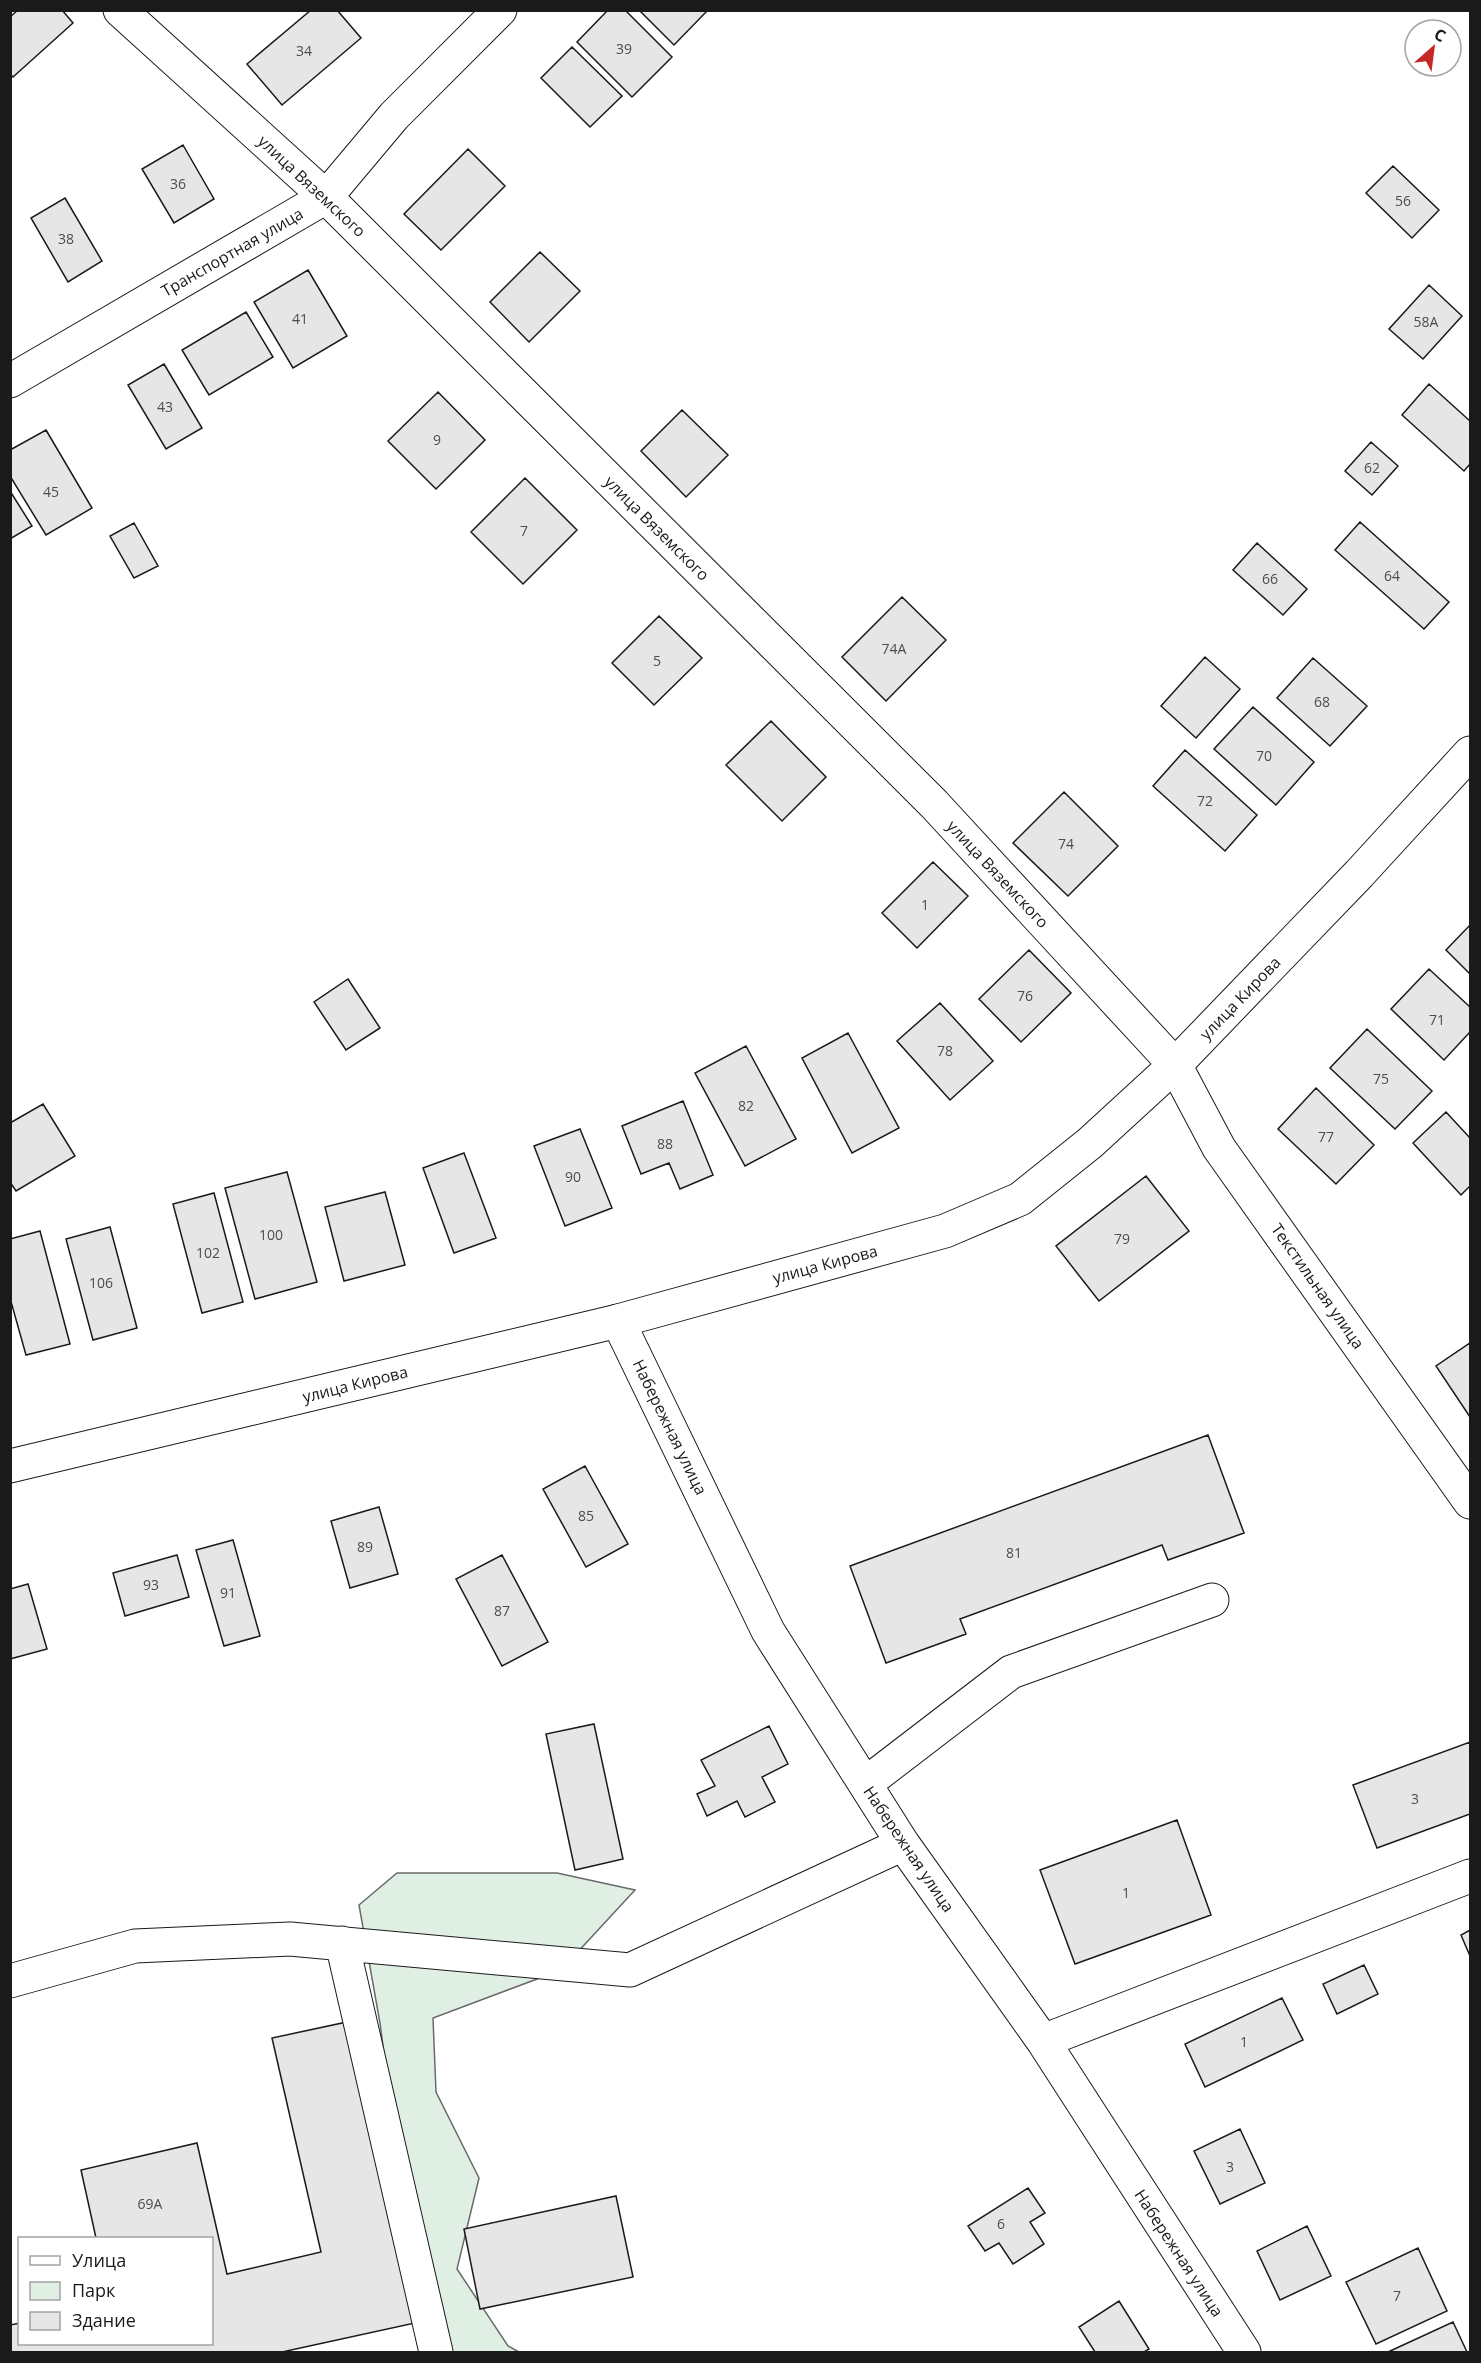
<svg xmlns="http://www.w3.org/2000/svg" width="1481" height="2363" viewBox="0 0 1481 2363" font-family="'Open Sans',sans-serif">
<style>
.green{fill:#e0efe3;stroke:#6a6a6a;stroke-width:1.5}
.building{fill:#e6e6e6;stroke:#1a1a1a;stroke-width:1.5}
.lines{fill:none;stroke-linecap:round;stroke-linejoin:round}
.minor-casing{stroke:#1a1a1a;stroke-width:35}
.major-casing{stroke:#1a1a1a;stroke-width:35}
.minor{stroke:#fff;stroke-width:33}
.major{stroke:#fff;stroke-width:33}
.labels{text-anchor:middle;stroke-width:4.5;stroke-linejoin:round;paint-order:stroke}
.number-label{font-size:14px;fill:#4d4d4d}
.street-label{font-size:16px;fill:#1a1a1a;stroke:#fff}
</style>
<rect width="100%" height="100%" fill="#fff"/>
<path class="green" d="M397 1873H557L635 1890 561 1970 433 2018 436 2092 479 2178 457 2269 508 2346 519 2352H423L380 2023 359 1905Z"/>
<path class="building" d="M18 10H62L73 23 13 77 10 74V17Z
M311 10H337L361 38 282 105 247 64Z
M608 10H625L672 57 632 97 577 42Z
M639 10H707V11L674 45Z
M572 47 622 96 590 127 541 78Z
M183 145 214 199 174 223 142 169Z
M468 149 505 186 441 250 404 214Z
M1393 166 1439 210 1412 238 1366 193Z
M65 198 102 261 68 282 31 218Z
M540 252 580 291 529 342 490 302Z
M308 270 347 336 293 368 254 302Z
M1429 285 1462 316 1423 359 1389 329Z
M246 312 273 357 209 395 182 350Z
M164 364 202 428 166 449 128 385Z
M1429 384 1470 421V464L1464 471 1402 415Z
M438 392 485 440 436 489 388 441Z
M682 410 728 455 686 497 641 451Z
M46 430 92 508 46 535 10 476V450Z
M1371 442 1398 466 1372 495 1345 471Z
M525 478 577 530 523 584 471 532Z
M10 491 32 526 10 539Z
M1360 522 1449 602 1424 629 1335 550Z
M134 523 158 566 134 578 110 536Z
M1257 543 1307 589 1283 615 1233 570Z
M902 597 946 640 886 701 842 657Z
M659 616 702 658 654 705 612 663Z
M1205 657 1240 689 1196 738 1161 706Z
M1313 658 1367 706 1330 746 1277 698Z
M1253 707 1314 762 1276 805 1214 749Z
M771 721 826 777 782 821 726 765Z
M1185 750 1257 815 1225 851 1153 786Z
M1064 792 1118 846 1068 896 1013 843Z
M933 862 968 896 917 948 882 913Z
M1470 925V974L1446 950Z
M1029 950 1071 993 1021 1042 979 999Z
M1429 969 1470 1007V1032L1444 1060 1391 1009Z
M348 979 380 1028 346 1050 314 1002Z
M940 1003 993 1061 950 1100 897 1041Z
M1367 1029 1432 1091 1395 1129 1330 1068Z
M848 1033 899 1128 852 1153 802 1058Z
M746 1046 796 1139 745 1166 695 1073Z
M1316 1088 1374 1145 1336 1184 1278 1129Z
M683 1101 713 1175 680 1189 669 1163 641 1174 622 1126Z
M43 1104 75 1156 16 1191 10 1182V1123Z
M1446 1112 1470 1138V1186L1461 1195 1413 1143Z
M580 1129 612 1208 565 1226 534 1146Z
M464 1153 496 1238 454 1253 423 1168Z
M287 1172 317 1282 255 1299 225 1188Z
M1146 1176 1189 1231 1099 1301 1056 1246Z
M385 1192 405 1265 344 1281 325 1207Z
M214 1193 243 1302 202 1313 173 1204Z
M110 1227 137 1328 93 1340 66 1239Z
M40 1231 70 1344 26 1355 10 1298V1239Z
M1470 1343V1417L1436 1366Z
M1208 1435 1244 1533 1168 1560 1162 1545 960 1619 966 1634 886 1663 850 1566Z
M585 1466 628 1544 586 1567 543 1489Z
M379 1507 398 1574 350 1588 331 1521Z
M233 1540 260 1636 224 1646 196 1550Z
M177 1555 189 1597 125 1616 113 1573Z
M502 1555 548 1642 502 1666 456 1579Z
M28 1584 47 1649 10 1659V1589Z
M594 1724 623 1859 575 1870 546 1734Z
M769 1726 788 1764 762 1777 775 1802 745 1817 737 1801 707 1816 697 1794 715 1786 701 1760Z
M1470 1742V1814L1377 1848 1353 1785Z
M1177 1820 1211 1915 1075 1964 1040 1870Z
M1470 1930V1956L1461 1935Z
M1364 1965 1378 1994 1337 2014 1323 1984Z
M1282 1998 1303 2040 1205 2087 1185 2044Z
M347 2022 415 2323 282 2352H10V2325L20 2323V2344H212V2238H96L81 2170 197 2143 227 2274 321 2252 272 2038Z
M1240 2129 1265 2183 1220 2204 1194 2151Z
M1028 2188 1045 2213 1030 2222 1044 2244 1013 2264 999 2243 985 2251 968 2226Z
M616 2196 633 2277 480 2309 464 2229Z
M1307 2226 1331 2276 1280 2300 1257 2251Z
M1418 2248 1447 2311 1376 2344 1346 2282Z
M1119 2301 1149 2349 1144 2352H1095L1079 2327Z
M1453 2322 1467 2352H1388Z"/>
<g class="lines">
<g class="minor-casing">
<path id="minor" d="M120 10 326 197 934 804 1175 1065 1219 1148 1470 1502
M10 381 326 197 394 116 500 10
M618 1321 768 1631 903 1844 1043 2041 1244 2352
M865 1784 1011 1672 1212 1600
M342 1943 436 2352
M10 1981 135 1946 290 1939 630 1970 903 1844
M1043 2041 1470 1876"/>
</g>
<g class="major-casing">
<path id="major" d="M10 1466 618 1321 945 1231 1020 1199 1090 1143 1175 1065 1359 874 1470 753"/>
</g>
<use href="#minor" class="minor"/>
<use href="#major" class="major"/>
</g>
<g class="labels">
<g class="number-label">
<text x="624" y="54">39</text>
<text x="304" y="56">34</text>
<text x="178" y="189">36</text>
<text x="1403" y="206">56</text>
<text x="66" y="244">38</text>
<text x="300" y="324">41</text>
<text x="1426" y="327">58А</text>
<text x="165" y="412">43</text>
<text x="437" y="445">9</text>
<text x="1372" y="473">62</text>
<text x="51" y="497">45</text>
<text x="524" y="536">7</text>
<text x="1392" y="581">64</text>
<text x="1270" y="584">66</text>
<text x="894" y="654">74А</text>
<text x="657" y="666">5</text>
<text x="1322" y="707">68</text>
<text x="1264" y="761">70</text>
<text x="1205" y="806">72</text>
<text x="1066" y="849">74</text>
<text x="925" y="910">1</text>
<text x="1025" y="1001">76</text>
<text x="1437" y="1025">71</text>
<text x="945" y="1056">78</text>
<text x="1381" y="1084">75</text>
<text x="746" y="1111">82</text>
<text x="1326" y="1142">77</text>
<text x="665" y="1149">88</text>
<text x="573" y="1182">90</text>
<text x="271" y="1240">100</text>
<text x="1122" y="1244">79</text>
<text x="208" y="1258">102</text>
<text x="101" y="1288">106</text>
<text x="586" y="1521">85</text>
<text x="365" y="1552">89</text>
<text x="1014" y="1558">81</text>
<text x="151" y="1590">93</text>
<text x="228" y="1598">91</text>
<text x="502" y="1616">87</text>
<text x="1415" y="1804">3</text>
<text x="1126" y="1898">1</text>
<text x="1244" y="2047">1</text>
<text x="1230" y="2172">3</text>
<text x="150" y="2209">69А</text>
<text x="1001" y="2229">6</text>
<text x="1397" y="2301">7</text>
</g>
<g class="street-label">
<text transform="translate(312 186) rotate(43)" y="6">улица Вяземского</text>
<text transform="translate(232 252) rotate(-30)" y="6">Транспортная улица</text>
<text transform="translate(657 528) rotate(45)" y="6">улица Вяземского</text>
<text transform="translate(998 874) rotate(47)" y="6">улица Вяземского</text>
<text transform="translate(1240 998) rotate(-46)" y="6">улица Кирова</text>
<text transform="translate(825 1264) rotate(-15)" y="6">улица Кирова</text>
<text transform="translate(1318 1286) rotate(55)" y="6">Текстильная улица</text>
<text transform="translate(355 1384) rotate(-14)" y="6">улица Кирова</text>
<text transform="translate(670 1427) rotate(64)" y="6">Набережная улица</text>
<text transform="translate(909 1849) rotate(56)" y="6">Набережная улица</text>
<text transform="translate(1179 2253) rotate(57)" y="6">Набережная улица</text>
</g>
</g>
<rect width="1481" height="2363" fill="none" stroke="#1a1a1a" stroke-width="24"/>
<rect x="18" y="2237" width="195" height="108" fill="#ffffff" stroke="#a3a3a3" stroke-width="1.5"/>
<rect x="30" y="2256" width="30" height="9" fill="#ffffff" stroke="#a3a3a3" stroke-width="1.5"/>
<text x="72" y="2267" font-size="18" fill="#1a1a1a">Улица</text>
<rect x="30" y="2282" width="30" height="18" fill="#e0efe3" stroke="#a3a3a3" stroke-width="1.5"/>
<text x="72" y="2297" font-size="18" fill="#1a1a1a">Парк</text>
<rect x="30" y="2312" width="30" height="18" fill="#e6e6e6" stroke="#a3a3a3" stroke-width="1.5"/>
<text x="72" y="2327" font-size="18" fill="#1a1a1a">Здание</text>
<g transform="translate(1433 48) rotate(28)"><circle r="28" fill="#ffffff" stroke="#a3a3a3" stroke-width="1.5"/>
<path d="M0-4.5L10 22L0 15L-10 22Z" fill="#c62828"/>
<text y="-9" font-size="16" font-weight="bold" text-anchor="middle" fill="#1a1a1a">С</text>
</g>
</svg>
